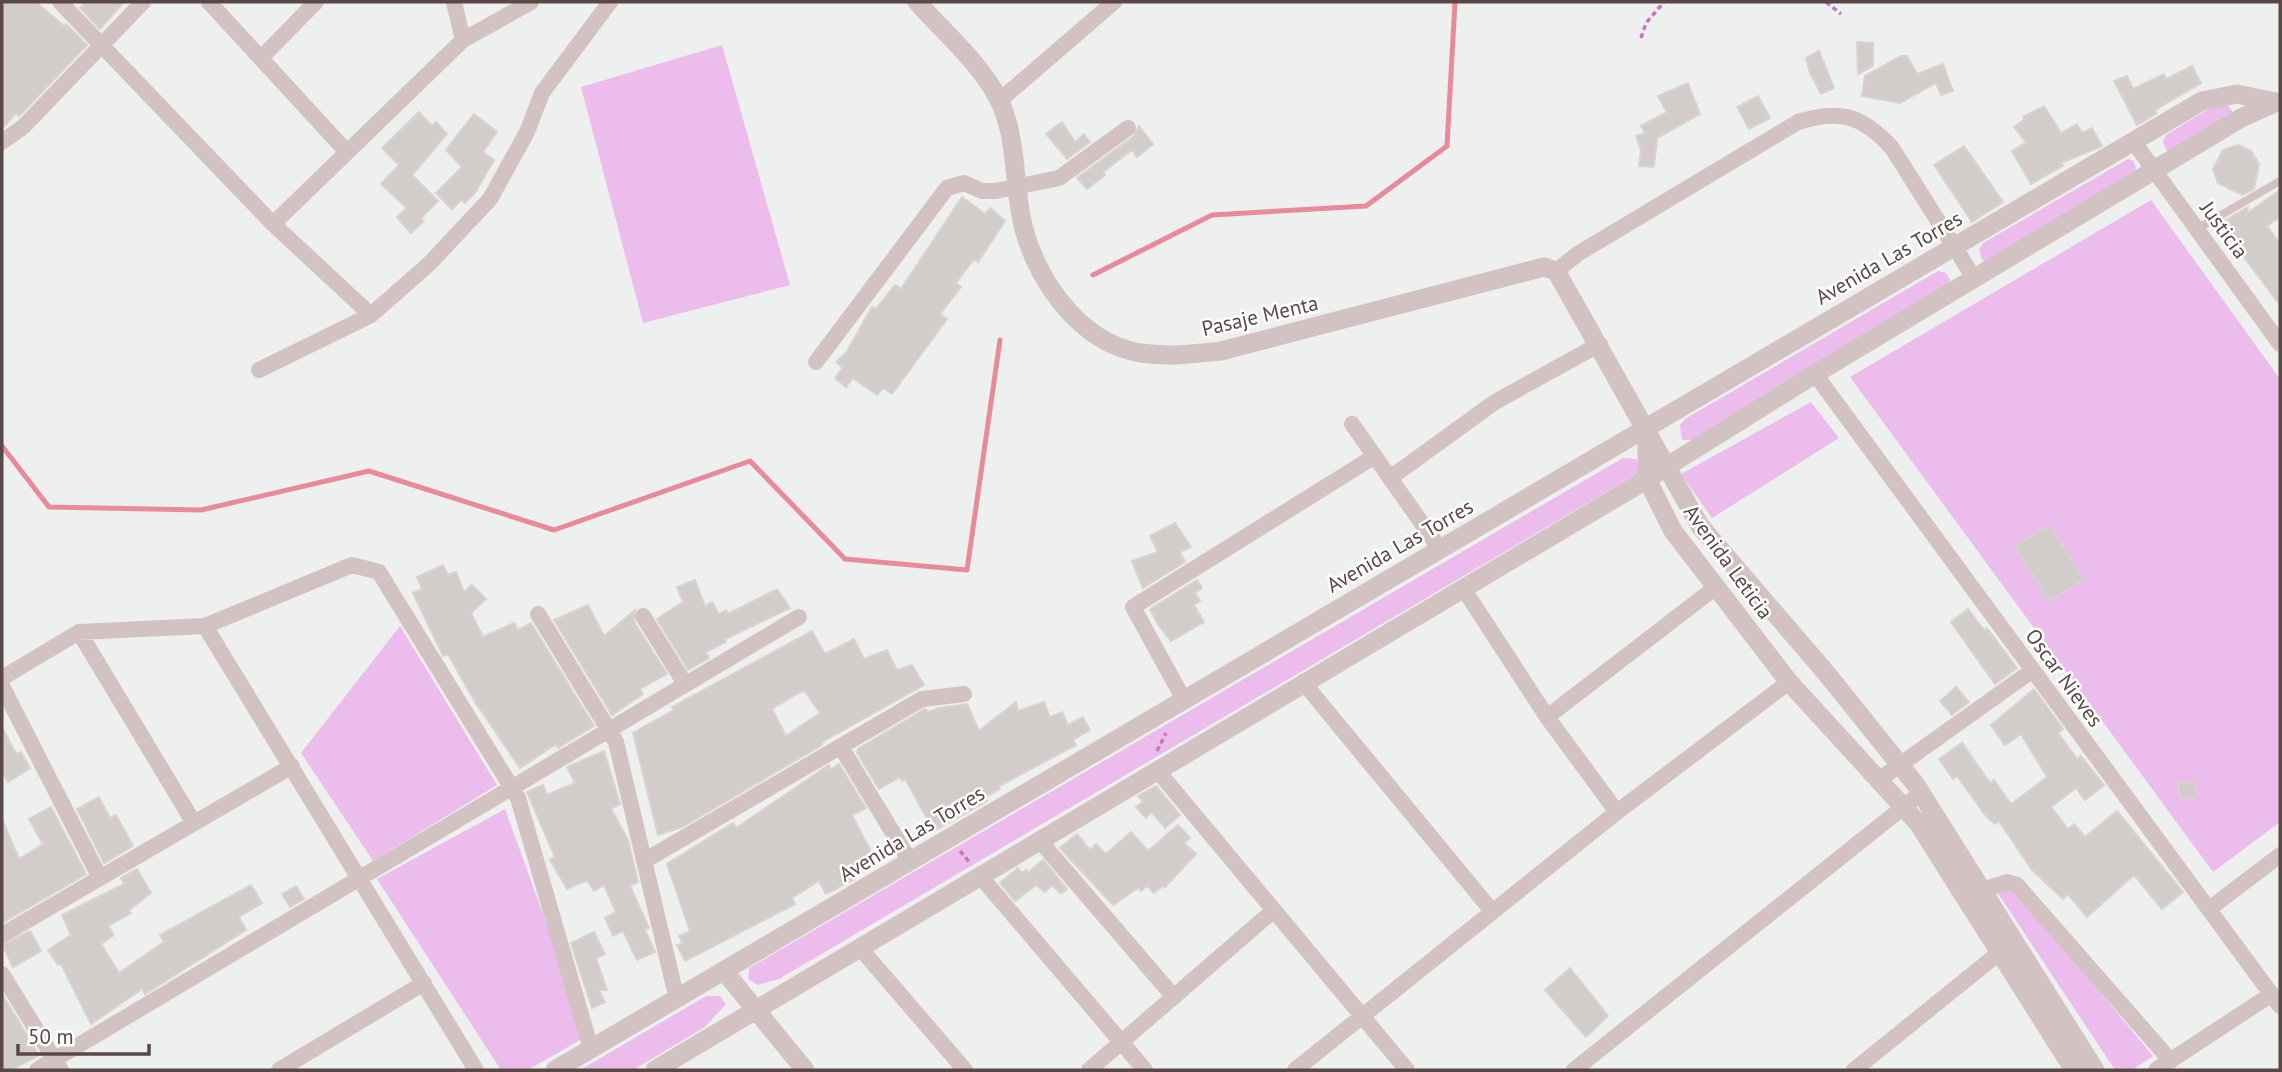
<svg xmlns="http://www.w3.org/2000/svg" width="2282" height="1072" viewBox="0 0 2282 1072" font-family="'PT Sans',sans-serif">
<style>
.green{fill:#ecbcec}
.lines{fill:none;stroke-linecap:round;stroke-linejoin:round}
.stream{stroke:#e88a9b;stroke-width:5}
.building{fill:#d2ccca;stroke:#d8d3d1;stroke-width:2;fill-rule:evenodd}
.path{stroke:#c975bf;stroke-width:3.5;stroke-dasharray:5 3.5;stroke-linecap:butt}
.service{stroke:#d2c2c1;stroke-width:8}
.minor{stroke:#d2c2c1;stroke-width:16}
.tertiary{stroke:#d2c2c1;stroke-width:19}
.labels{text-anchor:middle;stroke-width:5;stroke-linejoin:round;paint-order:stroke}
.street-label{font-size:21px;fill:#594846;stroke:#fff}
</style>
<rect width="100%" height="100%" fill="#edf0ef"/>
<path class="green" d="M722 45 790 285 643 323 581 87Z
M2220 102 2227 104 2232 111 2231 117 2172 152 2166 150 2163 141 2166 135Z
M2128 159 2134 161 2136 170 1988 262 1982 260 1979 249 1983 243Z
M2151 200 2280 379V822L2213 872 1850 377Z
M1938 271 1946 273 1950 280 1949 286 1696 440H1682L1680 425 1685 419Z
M1811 402 1839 438 1712 518 1681 474Z
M1623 458 1636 459 1640 468 1637 474 779 979 758 985 748 979 749 968Z
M400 626 497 785 373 861 301 753Z
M505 809 587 1036 528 1070H501L377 879Z
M2013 887 2153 1056 2132 1070H2115L1997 892Z
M706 996H720L726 1004 705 1027 633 1070H580Z"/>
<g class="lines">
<path class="stream" d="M1093 275 1212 215 1366 206 1447 146 1455 2
M2 446 49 507 201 510 369 471 554 530 750 461 845 559 967 570 1000 340"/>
</g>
<path class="building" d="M7 2H36L64 26 66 24 87 45 19 116 16 113 2 129V7Z
M86 2H124L100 29 80 8Z
M1857 42 1873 43V66L1858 74Z
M1819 51 1834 88 1821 94 1810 73 1806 58Z
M1901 56H1907L1917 74 1943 64 1953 91 1941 95 1936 83 1900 103 1862 96 1865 76Z
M2192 66 2201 83 2155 110 2157 113 2137 125 2114 81 2127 76 2133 89 2164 74 2166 79Z
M1688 83 1700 114 1657 138 1654 167 1639 166 1641 150 1636 136 1645 133 1641 126 1667 112 1658 96Z
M1758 96 1770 118 1749 129 1737 107Z
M2044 106 2061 133 2077 124 2082 133 2092 128 2102 146 2061 163 2063 166 2031 184 2012 151 2026 142 2014 127 2025 119 2023 117Z
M419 112 432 126 436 122 447 134 412 175 438 201 421 218 424 221 411 233 397 217 407 208 381 184 399 165 382 148Z
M474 114 497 132 483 152 494 160 475 193 465 203 461 200 452 209 436 193 462 167 446 150Z
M1062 122 1075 142 1084 134 1090 142 1067 159 1046 134Z
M1139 126 1153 144 1137 157 1132 150 1103 172 1105 175 1087 189 1077 178 1134 136Z
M2238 145 2251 151 2259 164 2254 189 2242 195 2218 183 2213 169 2223 150Z
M1964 146 2003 202 1972 222 1934 165Z
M2280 190V217L2267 226 2280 244V305L2219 224 2248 207 2246 214Z
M962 197 985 214 990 208 1005 221 978 262 974 259 956 283 961 287 940 314 947 319 892 394 883 388 877 395 853 378 846 387 835 378 843 368 836 362 846 353 872 307 876 309 895 285 901 289Z
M1175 523 1191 547 1180 552 1185 562 1143 588 1132 561 1158 552 1150 536Z
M2050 525 2083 580 2049 601 2015 546Z
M443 565 448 575 456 572 464 592 472 585 486 599 471 613 483 637 514 623 518 630 531 623 594 726 558 748 556 744 520 768 475 702 448 654 443 656 413 593 422 589 417 577Z
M695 580 705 606 712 602 719 614 726 610 728 614 777 589 790 608 725 639 726 642 706 652 709 658 688 670 657 619 683 602 677 587Z
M1197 580 1202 588 1195 593 1200 601 1194 605 1204 622 1171 641 1159 626 1150 609Z
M588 605 604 636 635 610 634 622 667 674 640 689 643 694 612 715 554 620Z
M1968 609 1984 630 1987 628 2017 668 1995 684 1951 622Z
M812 631 825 654 854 639 864 659 887 650 897 670 912 665 924 685 822 742V745L682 827 658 835 633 733 674 710 672 707ZM804 690 820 713 786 736 772 709Z
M1956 687 1969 702 1952 715 1940 701Z
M2034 689 2063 729 2058 733 2077 759 2081 756 2104 785 2085 800 2076 788 2051 807 2068 829 2074 824 2085 837 2117 811 2183 892 2162 909 2134 875 2087 917 2068 894 2063 899 2032 870 1999 821 1995 824 1986 816 1957 776 1953 779 1939 759 1962 743 1990 783 1994 780 2011 804 2022 796 2047 777 2021 734 2005 745 1991 725Z
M1016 702 1018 711 1044 702 1050 717 1062 712 1068 725 1083 717 1090 730 1073 740 1076 745 999 786 1000 789 985 797 987 801 934 831 905 779 902 781 900 777 879 789 857 753 858 749 925 709 929 712 939 708 967 704 979 731Z
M2 727 16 754 21 752 30 768 8 782 2 771Z
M604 751 620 804 611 809 628 840 638 882 630 886 649 928 645 930 655 952 637 960 623 931 613 936 605 918 616 912 604 885 594 891 587 880 567 889 550 860 555 857 527 792 543 785 547 795 575 783 567 767Z
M839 764 866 808 852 815 877 863 854 876 855 879 826 894 819 881 792 898 795 904 685 961 677 945 683 943 679 936 690 931 667 864 733 823 736 828 829 765 830 770Z
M2195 781 2197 797 2181 799 2178 784Z
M1156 786 1180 815 1165 828 1152 812 1146 818 1136 807 1143 802 1138 796Z
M99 797 110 818 116 815 133 846 104 863 77 809Z
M51 807 86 874 2 923V819L19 859 43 844 29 819Z
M1178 825 1190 838 1184 843 1196 854 1165 887 1163 886 1154 893 1147 886 1141 891 1138 888 1113 905 1060 848 1077 834 1090 850 1096 844 1106 854 1131 832 1148 851Z
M1043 860 1067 889 1061 894 1052 885 1045 892 1036 885 1015 901 1000 883 1018 868 1022 873 1026 870 1028 873Z
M137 869 151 893 129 910 131 913 108 926 114 935 101 944 119 973 164 942 160 935 251 885 262 903 239 917 246 930 145 994 142 989 91 1024 61 964 58 965 48 950 71 935 62 915 124 884 121 878Z
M296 886 304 899 290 907 282 894Z
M30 931 41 951 13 967 2 945Z
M594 932 605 954 596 958 607 990H599L605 1002 592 1008 571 943Z
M1570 968 1608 1016 1586 1037 1545 990Z
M2 994 39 1055 11 1070H2Z"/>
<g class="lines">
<path class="path" d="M1826 2 1841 14
M1641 38 1646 23 1664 2
M1157 751 1166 733
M960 851 971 864"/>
<path class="service" d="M2197 229 2280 181"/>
<path class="minor" d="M60 2 273 224 371 315
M209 2 346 151
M454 2 463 40
M261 58 316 2
M999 101 1114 2
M2133 141 2280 344
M2 142 23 127 143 2
M273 224 463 40 531 2
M1556 271 1579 253 1798 122C1840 109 1862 115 1892 148L1974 278
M816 362 947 188 964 183 982 191H996L1059 178 1128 128
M259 370 371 315 430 263 490 199 527 132 542 93 610 2
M1815 374 2280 1006
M1352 424 1440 549
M1390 478 1495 402 1600 344
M1463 588 1547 717 1617 812
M538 614 616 742 674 987 680 996
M643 616 685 684
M205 626 476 1070
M79 632 194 823
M2 678 79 632 205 626 352 565 379 572 518 798 591 1049
M1303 682 1492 911
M2 686 100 878
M1184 700 1133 607 1375 456
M1547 717 1716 587
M841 747 910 861
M1157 770 1407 1070
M1880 779 2033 670
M1040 841 1174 997
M644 861 922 699 964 694
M981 877 1145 1070
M1982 890 2008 882 2017 885 2171 1061
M2209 909 2280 855
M2 935 292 766
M860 948 965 1070
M2 974 61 1070
M37 1070 799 617
M279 1070 424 983
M1089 1070 1274 910
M1295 1070 1617 812 1789 682
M1574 1070 1921 793
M1854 1070 1999 953
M2156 1070 2272 994"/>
<path class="tertiary" d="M917 2C944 32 981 64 999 100 1016 134 1014 179 1021 216 1032 275 1078 343 1141 353 1168 357 1194 354 1221 351L1544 267 1556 271 1700 526 1827 674 1916 785 2095 1070
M1647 432V479L1673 531 1789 682 1918 823 2074 1070
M724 971 805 1070
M555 1070 2202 101 2237 94 2280 103
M655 1070 1634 487 1815 374 2241 118 2277 102"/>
</g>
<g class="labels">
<g class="street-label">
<text transform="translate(2224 230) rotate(54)" y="7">Justicia</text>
<text transform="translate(1889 258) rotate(-30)" y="7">Avenida Las Torres</text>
<text transform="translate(1260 316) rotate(-13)" y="7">Pasaje Menta</text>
<text transform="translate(1400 546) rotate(-30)" y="7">Avenida Las Torres</text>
<text transform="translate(1728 562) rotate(54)" y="7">Avenida Leticia</text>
<text transform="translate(2064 678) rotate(54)" y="7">Oscar Nieves</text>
<text transform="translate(912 834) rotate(-31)" y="7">Avenida Las Torres</text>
</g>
</g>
<rect width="2282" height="1072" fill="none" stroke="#594846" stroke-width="7"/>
<path d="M18 1044v10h131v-10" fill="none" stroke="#594846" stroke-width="3.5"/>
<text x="28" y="1044" font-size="21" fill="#594846" stroke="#ffffff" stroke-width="5" paint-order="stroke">50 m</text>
</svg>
